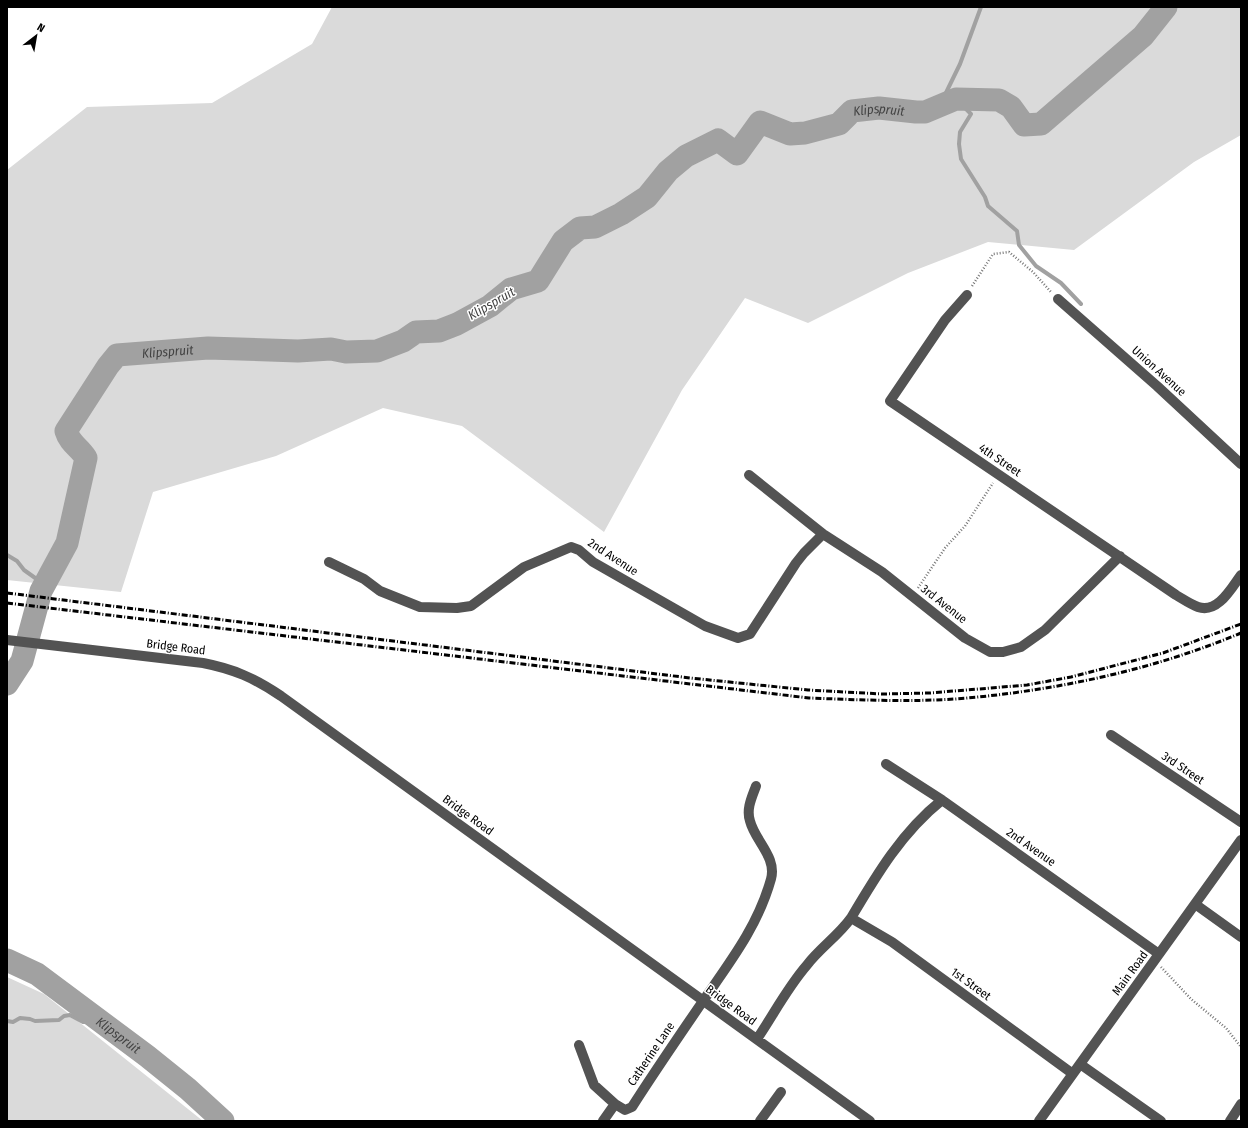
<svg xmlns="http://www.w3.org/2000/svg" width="1248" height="1128" viewBox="0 0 1248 1128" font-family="'Fira Sans Condensed',sans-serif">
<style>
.green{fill:#dadada}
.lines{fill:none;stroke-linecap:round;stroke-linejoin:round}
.stream{stroke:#a1a1a1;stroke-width:4}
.river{stroke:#a1a1a1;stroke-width:23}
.path{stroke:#757575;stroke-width:2.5;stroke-dasharray:1 2;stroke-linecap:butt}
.minor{stroke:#535353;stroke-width:10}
.rail{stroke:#000;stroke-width:3;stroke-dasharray:6 2 1 2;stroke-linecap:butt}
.labels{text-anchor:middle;stroke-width:3;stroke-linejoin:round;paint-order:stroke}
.street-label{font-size:12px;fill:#000;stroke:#fff}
.water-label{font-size:13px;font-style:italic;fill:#424242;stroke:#fff}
</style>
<rect width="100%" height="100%" fill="#fff"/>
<path class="green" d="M332 7H1241V135L1194 162 1074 250 988 242 908 273 808 323 745 298 682 390 604 532 462 426 383 408 276 456 153 492 121 592 7 580V170L87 107 212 103 312 44Z
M7 977 44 994 203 1121H7Z"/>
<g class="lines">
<path class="stream" d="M956 99 971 114 960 132 959 144 961 159 985 197 988 206 1017 231 1019 245 1036 266 1061 283 1081 304
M940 105 960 64 981 7
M7 555 17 561 24 570 45 585
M7 1021 13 1022 20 1018 30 1019 35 1021 59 1020 64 1016 70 1015 83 1022H102"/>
<g class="river">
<path id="s1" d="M7 684 22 661 41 591 67 543 86 458C79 447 70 444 66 431L108 366 117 355 208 348 298 351 331 349 346 352 377 351 403 341 416 332 439 331 457 324 490 306 511 289 538 281 563 241 580 228 595 227 621 214 647 197 668 171 686 156 718 140 737 154 760 122 790 134 805 133 839 124 852 111 879 108 916 112H925L956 99 999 100 1011 107 1024 125 1041 124 1143 36 1166 7"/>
<path id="s2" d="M7 960 37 974 147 1056 188 1089 223 1121"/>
</g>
<path class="path" d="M972 286 993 254 1009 252 1033 272 1051 292
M918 588 945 548 965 526 993 483
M1161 967 1191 999 1226 1028 1241 1047"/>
<path class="minor" d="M967 295 945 320 890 401 1176 595C1183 599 1190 604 1198 607 1218 614 1232 587 1241 575
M1058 299 1157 386 1241 464
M749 475 823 534 882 572 965 638 990 652H1003L1021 647 1045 630 1120 556
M329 562 364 579 380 591 420 607 457 608 471 606 524 567 571 547 579 550 593 562 705 626 738 638 750 634 796 563 804 553 823 534
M7 640 203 663C234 669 254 678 281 696L870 1121
M1111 735 1241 822
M886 764 942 800 1159 954
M1195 904 1241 937
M851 918 892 942 1073 1074
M757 1039C774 1014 787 988 807 965 820 948 838 936 851 918 877 874 902 832 942 800
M579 1045 594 1085 615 1104 625 1110 632 1107C655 1071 679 1036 703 1001 730 962 758 926 771 879 777 857 755 841 750 821 746 809 752 797 756 786
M1080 1064 1161 1121
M603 1121 615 1104
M760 1121 781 1092
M1039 1121 1241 840
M1230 1121 1241 1104"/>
<path class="rail" d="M7 593 690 678 808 690 882 694 930 693 1027 685 1071 677 1163 653 1241 624
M7 603 809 698C865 700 922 703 978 697 1067 688 1158 668 1241 633"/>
</g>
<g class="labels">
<g class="street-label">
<text transform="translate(1159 371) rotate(42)" y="4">Union Avenue</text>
<text transform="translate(1000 460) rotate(34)" y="4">4th Street</text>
<text transform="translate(613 557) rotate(33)" y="4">2nd Avenue</text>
<text transform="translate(944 604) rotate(38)" y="4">3rd Avenue</text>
<text transform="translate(176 647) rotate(7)" y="4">Bridge Road</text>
<text transform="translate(1183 768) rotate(34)" y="4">3rd Street</text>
<text transform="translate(468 815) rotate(36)" y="4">Bridge Road</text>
<text transform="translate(1031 847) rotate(35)" y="4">2nd Avenue</text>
<text transform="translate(1130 973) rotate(-54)" y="4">Main Road</text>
<text transform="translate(971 984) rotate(36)" y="4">1st Street</text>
<text transform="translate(731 1005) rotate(36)" y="4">Bridge Road</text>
<text transform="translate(651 1054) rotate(-56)" y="4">Catherine Lane</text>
</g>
<g class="water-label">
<text dy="5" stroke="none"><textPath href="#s1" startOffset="1234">Klipspruit</textPath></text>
<text transform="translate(491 303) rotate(-30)" y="5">Klipspruit</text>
<text dy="5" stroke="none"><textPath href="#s1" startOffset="418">Klipspruit</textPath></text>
<text dy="5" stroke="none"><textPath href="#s2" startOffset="135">Klipspruit</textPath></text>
</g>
</g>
<rect width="1248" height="1128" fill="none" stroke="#000000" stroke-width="16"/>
<g transform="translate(36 36) rotate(31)" stroke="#ffffff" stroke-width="3" paint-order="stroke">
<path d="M0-3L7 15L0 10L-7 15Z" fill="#000000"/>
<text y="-6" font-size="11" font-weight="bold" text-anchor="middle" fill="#000000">N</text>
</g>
</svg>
